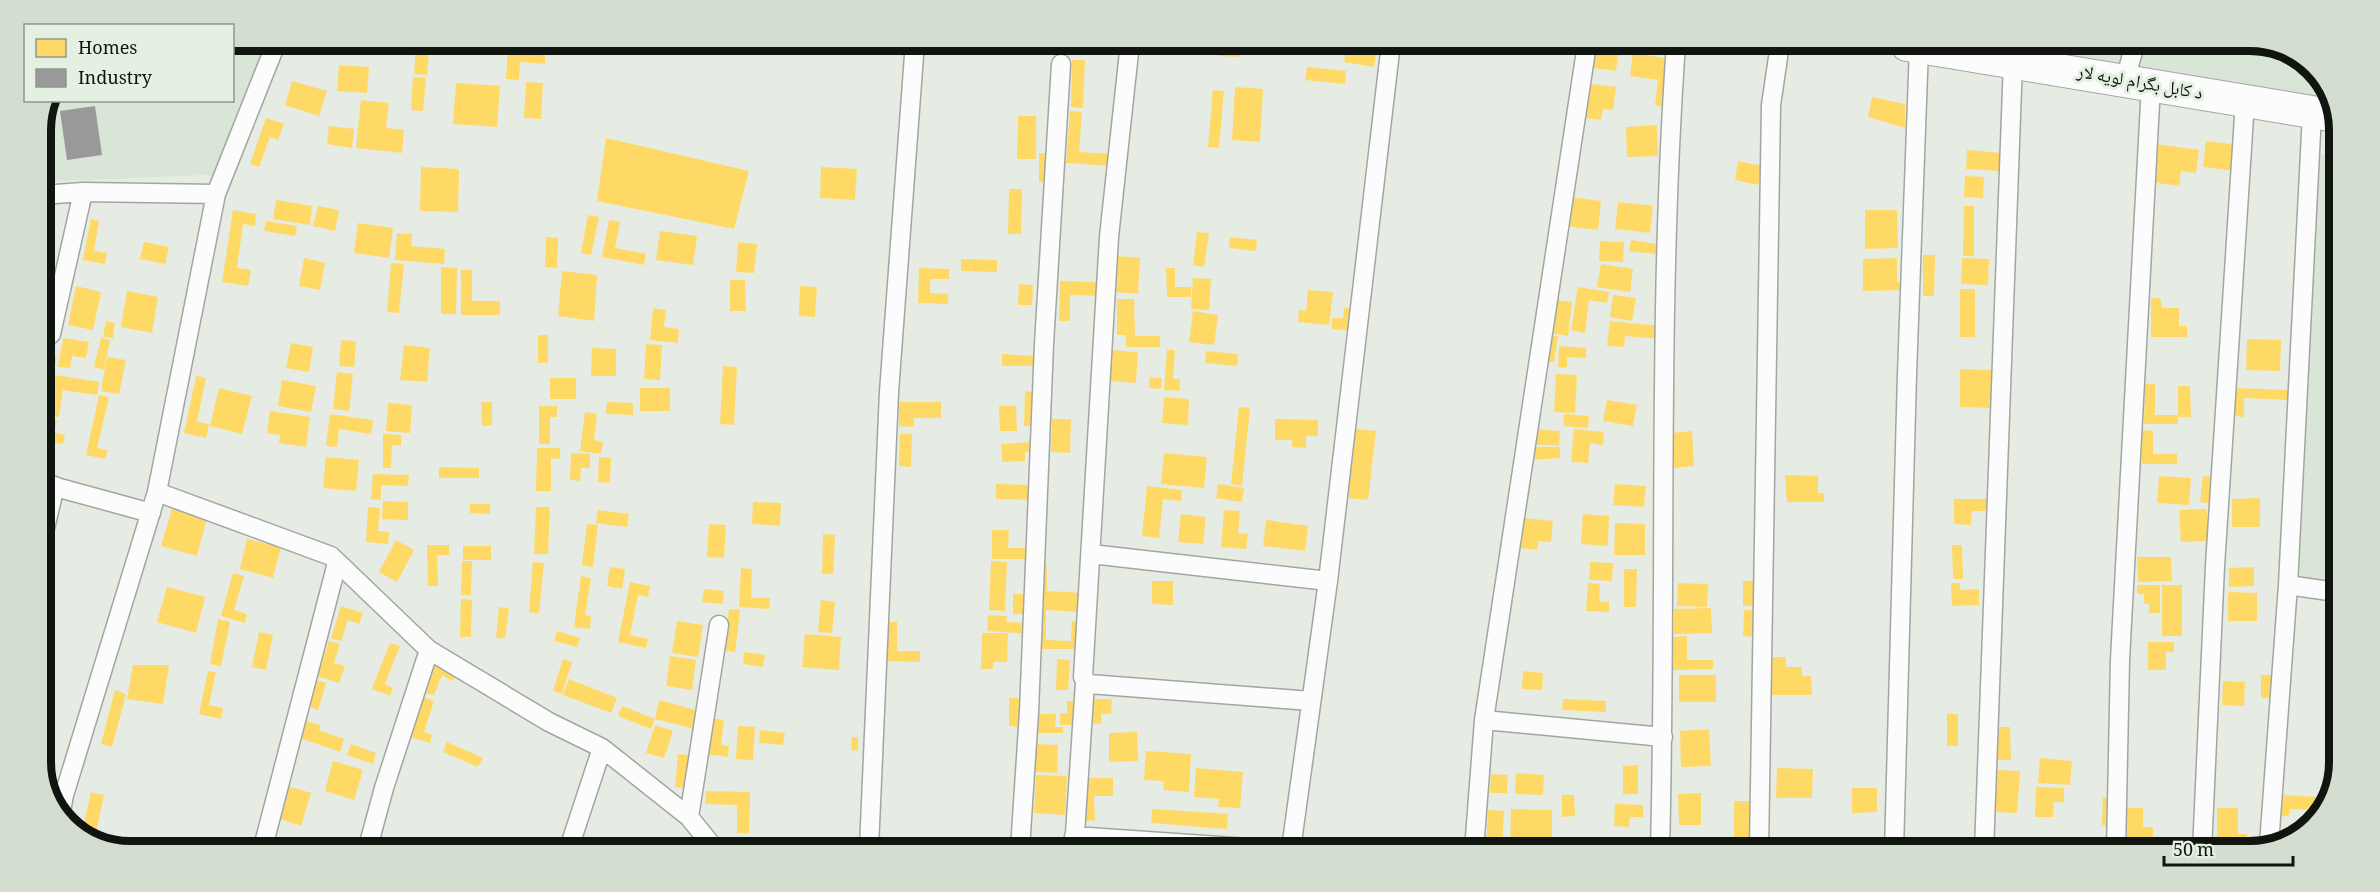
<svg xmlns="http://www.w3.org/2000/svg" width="2380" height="892" viewBox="0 0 2380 892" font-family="Georgia,'Noto Naskh Arabic',serif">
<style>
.built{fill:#d9e5d6}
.homes{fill:#ffd966}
.industry{fill:#999}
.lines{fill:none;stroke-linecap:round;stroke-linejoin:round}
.minor-casing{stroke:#a2a6a0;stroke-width:21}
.trunk-casing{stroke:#a2a6a0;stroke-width:34}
.minor{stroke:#fbfcfb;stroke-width:18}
.trunk{stroke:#fbfcfb;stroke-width:32}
.labels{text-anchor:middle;stroke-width:6;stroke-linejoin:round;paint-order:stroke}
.street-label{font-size:18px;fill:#111510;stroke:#e4f0e1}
.rim{fill:none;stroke:#111510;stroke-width:8}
</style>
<rect width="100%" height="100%" fill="#e6ece4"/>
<path class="built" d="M233 41H277L222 177 203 175 41 182V125L52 101 232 100Z
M1907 45H2279L2321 76 2336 116Z
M2319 154 2339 157 2336 587 2286 579Z"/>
<path class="homes" d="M352 41H400L398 53 352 46Z
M416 41H430L427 75 414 74Z
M1075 43H1088L1087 53H1075Z
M1150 43H1165V47L1150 45Z
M1219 43H1241L1240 57 1218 56Z
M1347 43H1378L1374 67 1344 62Z
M1590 44 1619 47 1616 71 1587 67Z
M508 49 545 51V64L520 62 519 80 506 79Z
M1633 53 1670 59 1663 107 1655 105 1658 80 1630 76Z
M1072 60H1085L1083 108 1071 107Z
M339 65 369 67 367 93 337 91Z
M1307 67 1346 71 1345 84 1305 80Z
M413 77 426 78 423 111 411 110Z
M292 81 327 91 319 116 285 105Z
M526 82 543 83 541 119 524 118Z
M456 83 500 86 497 127 453 124Z
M1584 83 1616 87 1613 110 1603 109 1601 120 1579 117Z
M1235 87 1263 89 1260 142 1232 140Z
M1213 90 1224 91 1219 148 1208 147Z
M1872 97 1905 104V128L1868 117Z
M361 100 389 103 386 128 404 130 402 153 356 148Z
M1070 111 1082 112 1079 152 1111 154 1110 166 1066 163Z
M1018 116H1036V159H1017Z
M266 118 284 124 278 140 270 137 259 167 250 164Z
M1657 125 1658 156 1627 157 1626 127Z
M329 126 354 129 352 148 327 144Z
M606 138 749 171 734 229 597 201Z
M2206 141 2240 145 2237 171 2203 167Z
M2156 144 2199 150 2196 173 2181 171 2179 186 2151 182Z
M1967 150 2002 153 2001 171 1966 169Z
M1039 153H1049L1050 182H1039Z
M1738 161 1762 166 1758 185 1735 180Z
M421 167 459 169 458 212 420 211Z
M821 167 857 169 855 200 820 198Z
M1965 176 1984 177 1983 198 1964 197Z
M1009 189H1022L1021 234H1008Z
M1569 197 1601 201 1598 230 1566 226Z
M276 200 312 206 310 225 273 219Z
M1618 202 1653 206 1650 233 1615 229Z
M318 206 339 210 335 231 313 226Z
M1964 206H1974V256H1963Z
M233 210 256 214 255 226 243 224 237 268 251 270 248 286 222 282Z
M1865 210H1897L1898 248 1865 249Z
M588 215 599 217 591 255 581 253Z
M91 219 99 221 94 251 107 253 105 264 83 260Z
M609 220 620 222 615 248 646 254 644 265 602 257Z
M266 221 297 226 295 236 264 231Z
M358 223 393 228 389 258 354 253Z
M660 231 697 236 693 265 656 260Z
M1197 232 1209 233 1204 267 1193 265Z
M397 233 412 234 411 246 445 249 444 264 395 260Z
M546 237 558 238 557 268 545 267Z
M1230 237 1257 240 1256 251 1229 248Z
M1631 240 1657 244 1656 254 1629 251Z
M1600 241 1624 242 1623 262 1599 261Z
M144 242 169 247 165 264 140 259Z
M738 242 757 244 754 273 736 272Z
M1923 255H1935L1934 296H1923Z
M1118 256 1140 258 1138 294 1116 292Z
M304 258 325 263 320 290 299 286Z
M1897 258V282H1903V290L1863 291V259Z
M1962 258 1989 259 1988 285 1961 284Z
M961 259 997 260V272L961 271Z
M391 263 404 264 399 313 387 312Z
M1601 264 1633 269 1630 292 1597 287Z
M441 267 457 268 456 314H441Z
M919 268 949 269V279H930V293L948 294V304L918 303Z
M1166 268H1175V287H1191V297H1167Z
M461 270H472V301H500V315H461Z
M562 271 597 275 594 321 558 316Z
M1193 278 1211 279 1209 310 1191 309Z
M730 280H745L746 311H730Z
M1060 281 1105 282 1104 296 1070 295V321H1059Z
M1019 284 1033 285 1032 305H1018Z
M76 286 101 292 93 330 68 325Z
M800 286 817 287 815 317 799 316Z
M1578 287 1609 292 1607 303 1589 300 1585 333 1571 330Z
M1960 289H1975V337H1960Z
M1308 290 1333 292 1329 325 1298 322 1299 310 1306 311Z
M127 291 158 297 152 333 121 327Z
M1613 295 1636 298 1632 321 1610 317Z
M2151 298H2160L2162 308H2179V326H2187V337H2151Z
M1117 299H1134L1135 336H1160V347H1126V335H1117Z
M1555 300 1572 302 1568 336 1551 333Z
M653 308 666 310 664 327 679 329 678 343 650 340Z
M1344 308 1354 309 1352 331 1332 329V318H1343Z
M1193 311 1218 315 1214 345 1189 342Z
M106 321 115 323 113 338 103 337Z
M1610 321 1661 326 1660 339 1625 336 1624 347 1607 346Z
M538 335H548V363H538Z
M1545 335 1558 336 1554 362 1542 361Z
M63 338 89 342 86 358 72 356 70 368 58 367Z
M101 338 110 340 104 370 94 367Z
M2247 339 2281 340 2280 371 2246 370Z
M341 340 356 341 354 367 339 366Z
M291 343 313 347 309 372 286 368Z
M646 344 662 345 660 380 644 379Z
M404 345 430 348 427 382 400 380Z
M1559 346 1586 348V358L1567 357V368L1558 367Z
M592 348 616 349V376H591Z
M1111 350 1138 352 1136 383 1109 381Z
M1167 350H1175L1173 379H1180L1179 391 1164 390Z
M1206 351 1238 354 1237 366 1205 363Z
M45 354 57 356 52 384 41 382Z
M1002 354 1036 356V366H1002Z
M107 357 126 360 119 394 101 391Z
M723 366 737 367 734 425 720 424Z
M1960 369 1993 370 1992 408 1960 407Z
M337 372 353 374 349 411 333 409Z
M1556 374 1577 375 1575 413 1554 412Z
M55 375 99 382 97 395 63 390 59 417 48 415Z
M196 376 206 378 197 422 209 424 206 438 184 433Z
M1150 377 1162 378 1161 389 1149 388Z
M550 378H576V399H550Z
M282 380 316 386 311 412 278 406Z
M2145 384H2155V415H2178V386H2190L2191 417H2178V424H2144Z
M219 388 252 396 242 434 210 426Z
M640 388H670V411H640Z
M2235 388 2288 390V400L2244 398V417L2234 416Z
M1025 391 1033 392V426H1024Z
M99 395 109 397 97 448 108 450 105 459 86 455Z
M1164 397 1189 399 1188 425 1162 423Z
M1607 400 1637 405 1633 426 1603 421Z
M481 402H492V425L482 426Z
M607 402 633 403V415L606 414Z
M899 402H941V418H914V427L899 426Z
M388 403 412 405 410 433 386 431Z
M539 406H557V417H550V444H539Z
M999 406H1016L1017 431H1000Z
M1239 407 1250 408 1242 486 1231 484Z
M270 411 310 417 306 447 279 443 280 435 267 433Z
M585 412 597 414 594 440 603 442 601 454 580 451Z
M330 414 373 420 371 434 339 429 337 447 326 446Z
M1564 414 1589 416 1588 428 1563 426Z
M45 419 57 421 54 432 65 435 63 444 41 440Z
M1052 419H1071L1070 453 1051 452Z
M1275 419 1318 420V436H1306V448L1292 447V440H1275Z
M1356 429 1376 431 1368 500 1348 498Z
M1531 429 1560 431 1559 446 1530 444Z
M1574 429 1604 432 1603 445 1590 443 1588 463 1571 462Z
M2142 430 2153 431V454H2177V464H2142Z
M1692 431 1694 466 1673 468 1671 433Z
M383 434 401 435V446L392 445 391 468H383Z
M900 434H912L911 467 899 466Z
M1032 442V452H1025V461L1002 462 1001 444Z
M1533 447H1560V458L1533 460Z
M537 448H560V459L551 458V491H536Z
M571 453 590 454V468H581L580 481 570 480Z
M1164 453 1207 457 1204 488 1161 484Z
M326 457 359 460 356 491 323 488Z
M599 457 611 458 610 483 598 482Z
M439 467 479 468V478H439Z
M373 474 409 475 408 486 381 485V500L371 499Z
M1785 475 1818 476V493H1824V502H1787Z
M2159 476 2191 478 2189 505 2157 503Z
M2203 476 2217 477 2213 504 2200 502Z
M996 484 1036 485V500L996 499Z
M1218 484 1244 488 1242 502 1216 498Z
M1615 484 1646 486 1644 507 1613 505Z
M1147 486 1182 490 1181 501 1163 499 1159 538 1142 536Z
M2260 498V527H2232V499Z
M1954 499H1991V511H1972L1971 525 1954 524Z
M383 501 408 502V520L382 519Z
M753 502 781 503 780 526 752 524Z
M470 504H490V514L470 513Z
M368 507 380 508 378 531 389 532 388 544 366 542Z
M536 507H550L548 554H534Z
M172 509 207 518 197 556 161 546Z
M2207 509 2208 541 2181 542 2179 510Z
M598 510 629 514 627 527 596 523Z
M1224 510 1240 511 1238 533 1248 534 1246 549 1221 547Z
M1181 514 1206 517 1203 544 1178 542Z
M1583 514 1609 516 1608 546 1581 544Z
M1524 518 1553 521 1551 542 1538 541 1537 550 1521 548Z
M1266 520 1308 526 1305 551 1263 546Z
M1615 523 1645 524V555H1614Z
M587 524 598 525 593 567 582 565Z
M709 524 726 525 724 558 707 557Z
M992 530H1009L1008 548H1033L1032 559H992Z
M823 534 835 535 833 574H822Z
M247 539 281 547 273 578 240 569Z
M396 540 414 550 397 582 379 572Z
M427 545H449V555H437L438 586H428Z
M1952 545H1962L1963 579H1953Z
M463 546H491V560H463Z
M2137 557H2171L2172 581 2138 582Z
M462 561H472L471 595H461Z
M991 561 1007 562 1005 611 989 610Z
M533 562 544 563 539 613 529 612Z
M1590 562 1613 563 1612 581 1589 580Z
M1040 566H1047V591L1083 593 1082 612 1046 610V640L1071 641 1072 621H1081V649H1040Z
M610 567 625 569 622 589 607 586Z
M2254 567V586L2229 587V568Z
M741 568 752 569 751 598H770L769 609 739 607Z
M1624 569H1637L1636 607H1624Z
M233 573 244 576 234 610 247 614 245 623 221 616Z
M581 576 591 578 585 615 591 616 590 629 574 627Z
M1152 581H1173V605L1152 604Z
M1743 581H1758V606H1743Z
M630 582 650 586 648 597 638 595 630 635 648 639 646 648 618 642Z
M1588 583 1600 584 1599 601 1609 602V612L1586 611Z
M1678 583 1708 584 1707 607 1677 606Z
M1951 583H1960V590L1979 589V605L1952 606Z
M2137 585H2160V613H2149V604H2144V594H2137Z
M2162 585H2182V636H2162Z
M167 587 205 597 196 633 157 622Z
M704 589 724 591 723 604 702 602Z
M2228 592 2257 593V621H2228Z
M1013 594H1023V614H1013Z
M461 599 472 600 471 637H460Z
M821 600 835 602 832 633 818 632Z
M341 606 363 613 359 624 348 620 341 641 331 638Z
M499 607 509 608 505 638H496Z
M1711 608 1712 633 1674 634V609Z
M729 609 740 610 735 652 724 650Z
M1744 610H1757L1756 637 1743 636Z
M988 615 1007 616 1006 622 1029 623V634L987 631Z
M218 619 230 622 221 666 210 664Z
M677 621 703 625 698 657 672 653Z
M885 622H897V651H920V662L885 661Z
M557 631 580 638 577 647 554 641Z
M259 632 273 635 266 670 252 667Z
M982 633H1008L1007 662H993V669H981Z
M805 634 841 637 839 670 802 667Z
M1687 636V660H1713V669L1672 670V637Z
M329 641 340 644 334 663 345 666 339 683 317 676Z
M2148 642H2174V652H2166V670H2148Z
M390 643 400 646 385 684 393 688 390 696 372 689Z
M744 652 765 655 763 667 743 664Z
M670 656 696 660 692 690 666 686Z
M1770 657H1786V667H1802V676H1811L1812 695H1770Z
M563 659 572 662 562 694 553 691Z
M1057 659 1070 660 1068 690H1056Z
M437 660 458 674 452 681 442 675 434 695 425 693Z
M133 665H169L163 704 127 699Z
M208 671 216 672 209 705 223 708 221 719 199 714Z
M1523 671 1543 673 1542 690 1522 689Z
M1679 675H1716V702H1679Z
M2261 675H2272V698H2261Z
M569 679 617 698 611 713 563 695Z
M316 680 326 683 318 710 308 706Z
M2223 681 2245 682 2244 706 2222 705Z
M115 690 126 694 112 747 101 744Z
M424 697 434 701 424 732 432 735 430 743 411 737Z
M1009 698H1019V727L1009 726Z
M1090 699H1112L1111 714H1101V724L1090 723Z
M1563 699 1606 701V712L1562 710Z
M659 700 699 711 695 729 655 719Z
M1067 701H1080V725H1060V713H1067Z
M622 706 655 719 651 729 618 716Z
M1038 714H1056L1055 727H1063V733H1038Z
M1947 714H1958V746H1947Z
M711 718 724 720 721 745 729 746 728 757 706 754Z
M303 720 320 725 319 730 344 739 340 752 297 737Z
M655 725 673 731 664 758 646 753Z
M738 726 755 727 753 760 736 759Z
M1996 727H2010L2011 760H1996Z
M1709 729 1711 766 1681 767 1680 731Z
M760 730 785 733 783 745 759 743Z
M1137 732 1138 761 1109 762V733Z
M852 737H858V751L851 750Z
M447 742 483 758 478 767 443 752Z
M351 744 376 753 373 764 347 755Z
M1036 744 1058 745 1057 773 1035 772Z
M1146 751 1191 754 1189 792 1163 790 1164 781 1144 780Z
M678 754 688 755 685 788 675 787Z
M2040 758 2072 761 2070 785 2038 783Z
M333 761 363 770 354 800 325 791Z
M1638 765V794H1623V766Z
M1196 768 1243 772 1240 808 1218 807 1219 799 1194 797Z
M1777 768 1813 769 1812 798H1776Z
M1996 770 2020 771 2017 813 1994 812Z
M1516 773 1544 775 1543 795 1515 794Z
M1491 774 1508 775 1507 793H1490Z
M1036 775 1067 776 1065 815 1034 813Z
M1085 778H1113V796H1094L1095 820 1085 821Z
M288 786 311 793 301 826 278 818Z
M2036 787 2064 788V802H2054L2053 817H2035Z
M1852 788H1877V812L1852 813Z
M706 791 750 792 749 833H737V805L705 804Z
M91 792 104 795 94 842 82 833Z
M1701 793V825H1679L1678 794Z
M1562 795H1574L1575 816 1562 817Z
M2281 795 2322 797 2321 810 2290 809 2289 816H2280Z
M2103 797 2113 798V826L2102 825Z
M1734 801H1752L1751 845H1734Z
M1615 804 1643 805V817H1630L1629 827 1614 826Z
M2127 808H2143V827H2153V840H2127Z
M2217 808H2238V834H2247V848H2217Z
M1152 809 1228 814 1227 829 1151 823Z
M1511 809 1552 810V850H1510Z
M1488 810 1504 811 1502 849H1486Z
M1613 838 1643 839 1642 850H1613Z
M816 839H833L834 848H816Z"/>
<path class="industry" d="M232 41H255L250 53 232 55Z
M95 106 102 155 67 160 60 111Z"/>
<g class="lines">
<g class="minor-casing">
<path id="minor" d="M1130 43 1109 237 1083 677 1089 684 1311 701
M2125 79 2135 45
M41 195 83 192 216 194
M51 334 83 192
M41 483 151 513
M157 492 331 556 429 650 549 722 602 748 689 817 714 848
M41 545 55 486
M1091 554 1328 581
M2288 585 2336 592
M1484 720 1663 737
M60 817 64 795 157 492 216 194 277 41
M689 817 719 625
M1074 836 1263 849
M2269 845 2288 585 2312 113
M263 847 337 563
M368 847 384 788 429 650
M569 848 602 748
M869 848 889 392 915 42
M1020 849 1029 712 1044 344 1061 64
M1074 849 1085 682
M1291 849 1328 581 1391 43
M1474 850 1484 720 1587 44
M1660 850C1667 581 1657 312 1676 44
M1759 850 1771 105 1780 44
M1894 851 1907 374 1919 47
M1984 851 2013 61
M2116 851 2120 660 2151 85
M2202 851 2215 566 2245 101"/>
</g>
<g class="trunk-casing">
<path id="trunk" d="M1907 45 2336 116"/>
</g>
<use href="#minor" class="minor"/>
<use href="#trunk" class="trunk"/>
</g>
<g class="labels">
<g class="street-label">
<text transform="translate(2140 82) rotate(10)" y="6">د کابل بگرام لویه لار</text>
</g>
</g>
<path d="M0 0H2380V892H0ZM130 51H2250A79 79 0 0 1 2329 130V762A79 79 0 0 1 2250 841H130A79 79 0 0 1 51 762V130A79 79 0 0 1 130 51Z" fill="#d3ded0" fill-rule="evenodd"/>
<path class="rim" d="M130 51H2250A79 79 0 0 1 2329 130V762A79 79 0 0 1 2250 841H130A79 79 0 0 1 51 762V130A79 79 0 0 1 130 51Z"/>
<rect x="24" y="24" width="210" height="78" fill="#e4f0e1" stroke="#90988d" stroke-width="1.5"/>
<rect x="36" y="39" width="30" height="18" fill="#ffd966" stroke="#90988d" stroke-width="1.5"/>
<text x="78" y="54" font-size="18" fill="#111510">Homes</text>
<rect x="36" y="69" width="30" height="18" fill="#999999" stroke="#90988d" stroke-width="1.5"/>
<text x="78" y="84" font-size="18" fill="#111510">Industry</text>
<path d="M2164 856v9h129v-9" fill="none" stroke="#111510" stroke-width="3"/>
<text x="2173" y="856" font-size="18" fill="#111510" stroke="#e4f0e1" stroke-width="4.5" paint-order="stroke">50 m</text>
</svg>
